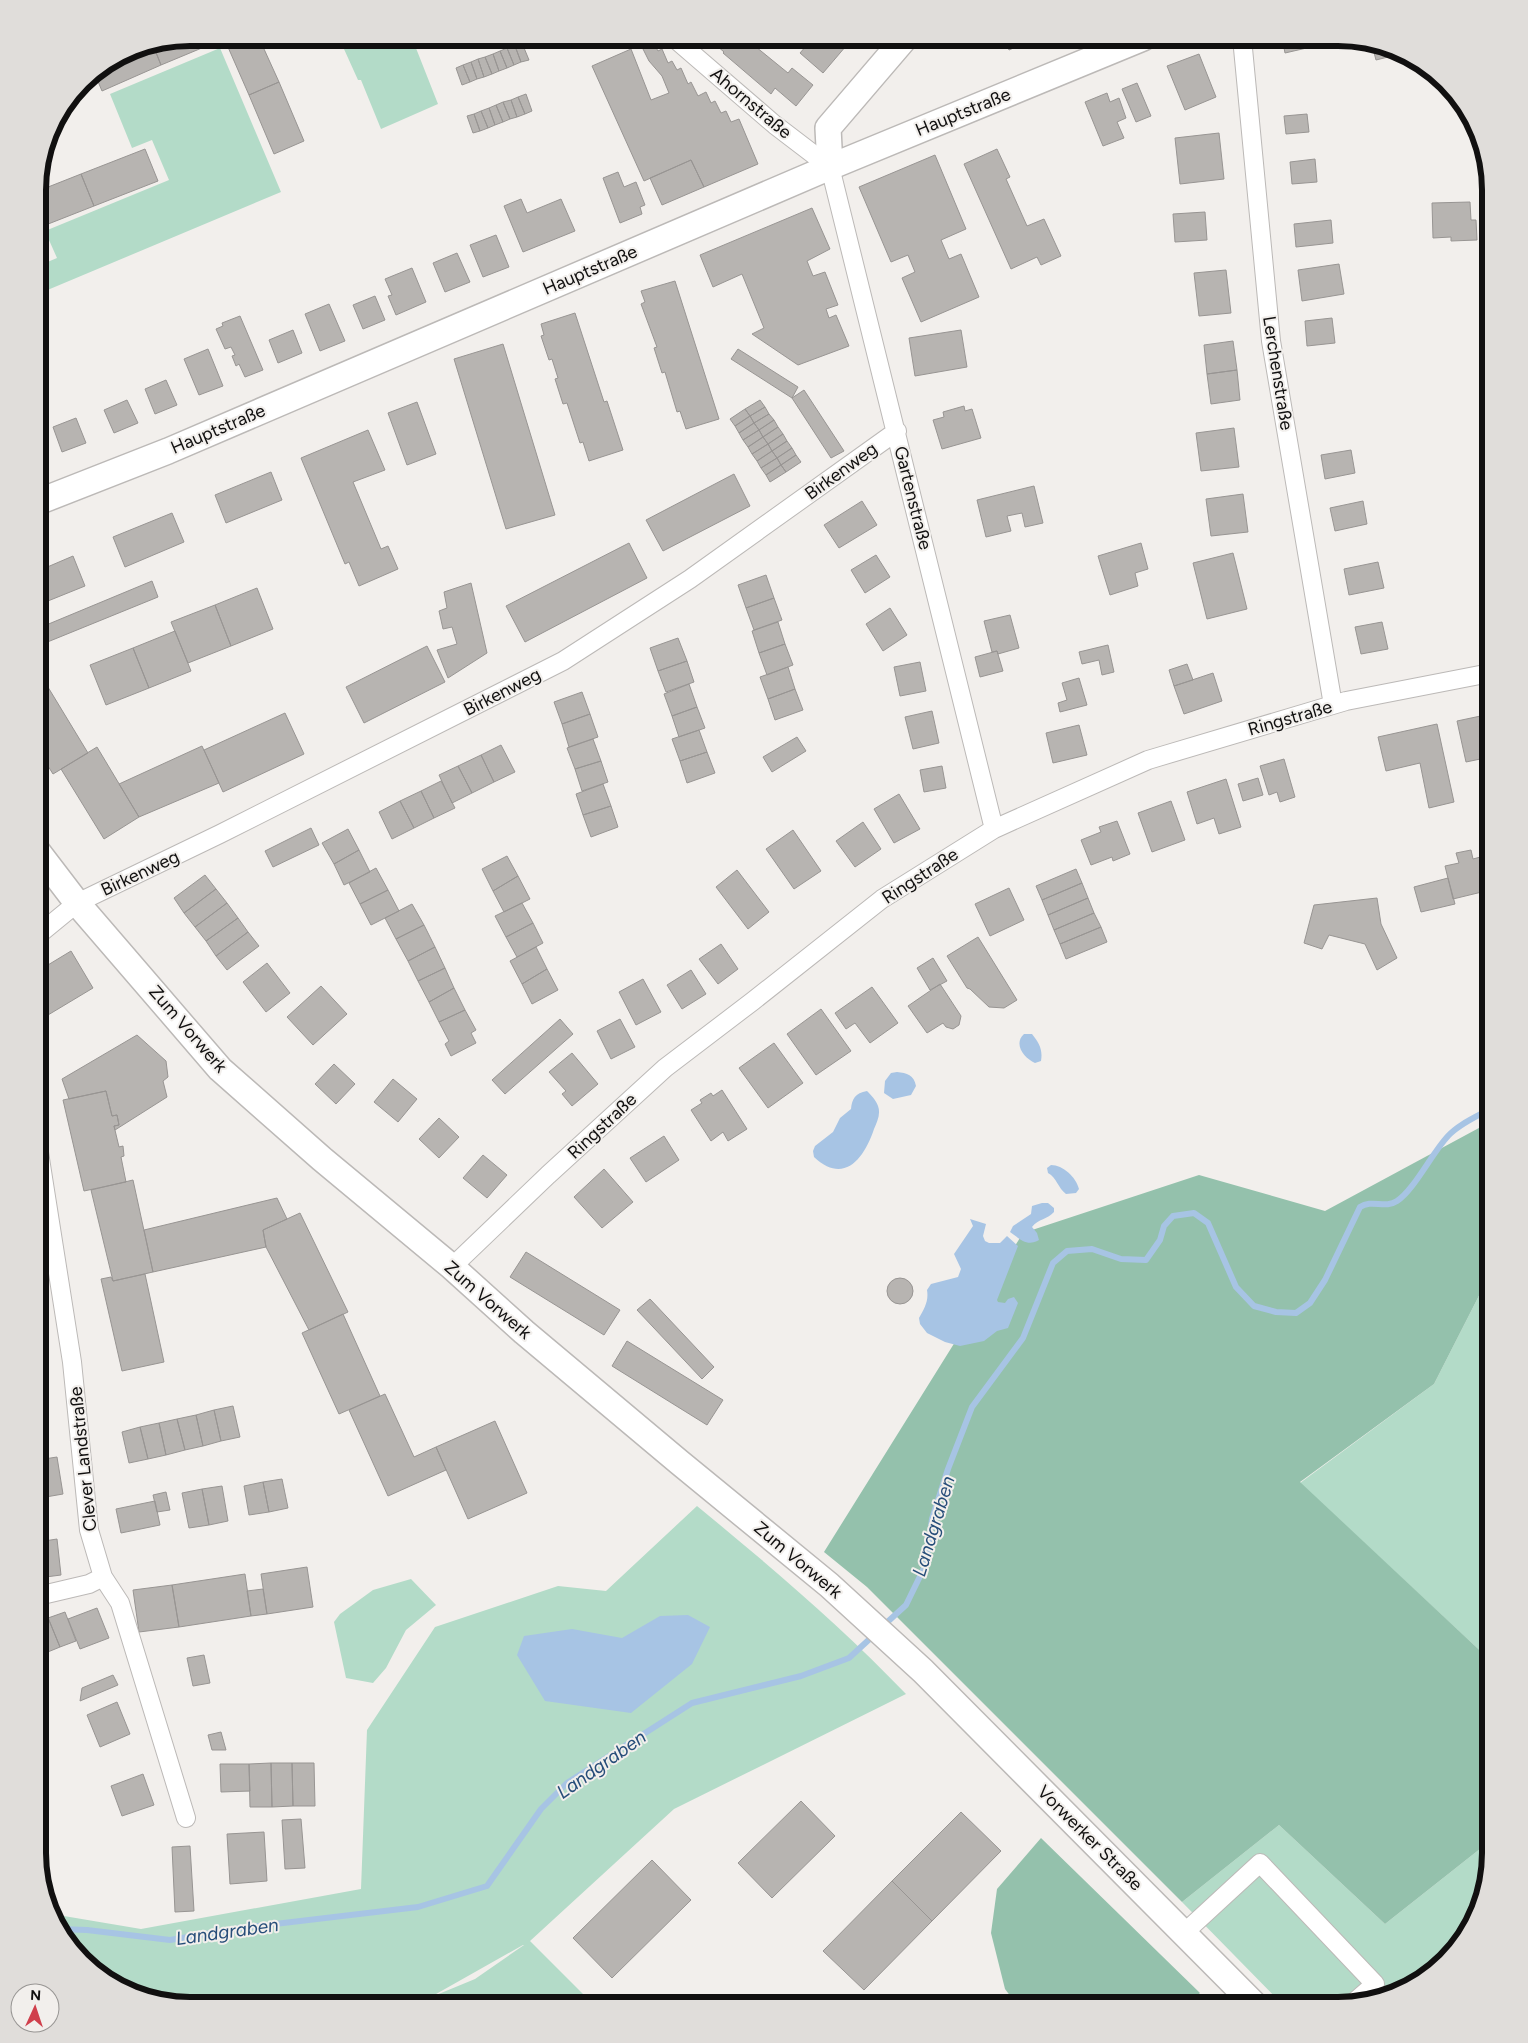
<svg xmlns="http://www.w3.org/2000/svg" width="1528" height="2043" viewBox="0 0 1528 2043" font-family="Figtree,sans-serif">
<style>
.green{fill:#b3dbc8;fill-rule:evenodd}
.forest{fill:#94c1ac}
.water{fill:#a7c4e4}
.lines{fill:none;stroke-linecap:round;stroke-linejoin:round}
.stream{stroke:#a7c4e4;stroke-width:6}
.building{fill:#b7b4b1;stroke:#989593}
.street-casing{stroke:#bcb9b7;stroke-width:20}
.secondary-casing{stroke:#bcb9b7;stroke-width:28}
.street{stroke:#fff;stroke-width:18}
.secondary{stroke:#fff;stroke-width:25}
.labels{text-anchor:middle;stroke-width:4;stroke-linejoin:round;paint-order:stroke}
.street-label{font-size:18px;fill:#111010;stroke:#f2efec}
.water-label{font-size:19px;font-style:italic;fill:#264d79;stroke:#f2efec}
.rim{fill:none;stroke:#111010;stroke-width:6}
</style>
<rect width="100%" height="100%" fill="#f2efec"/>
<path class="green" d="M339 38H412L438 104 381 129 361 80H358Z
M220 48 281 192 38 294V266L57 258 45 231 169 180 152 140 132 148 110 94Z
M1490 1274V1660L1300 1483 1434 1384Z
M697 1506C770 1566 841 1626 906 1694L674 1809 530 1941 594 2005H409L421 2001 267 2005H190L114 1985 63 1938 52 1914 141 1929 361 1889 367 1730 435 1627 558 1586 606 1591ZM524 1945 475 1979 429 1998 523 1945Z
M411 1579 436 1605 406 1630 386 1668 373 1683 346 1678 334 1622 340 1614 373 1590Z
M1279 1825 1385 1924 1490 1841V1853L1470 1929 1423 1980 1378 2000 1338 2005H1283L1182 1902Z"/>
<path class="forest" d="M1490 1122V1274L1434 1384 1300 1482 1490 1660V1841L1385 1924 1279 1825 1182 1902 867 1587 824 1552 1023 1233 1199 1175 1325 1211Z
M1041 1838 1200 1993 1187 2005H1017L1005 1989 991 1933 997 1889Z"/>
<path class="water" d="M1024 1034H1032C1039 1043 1043 1049 1041 1061L1035 1063C1024 1058 1013 1044 1024 1034Z
M897 1072C907 1073 914 1075 916 1086L911 1095 893 1099 884 1093 885 1081 891 1073Z
M867 1091C871 1095 876 1100 878 1106 881 1114 877 1122 874 1129 864 1159 844 1185 814 1157L813 1151 815 1146 833 1132 840 1118 851 1109C852 1099 855 1093 867 1091Z
M1051 1165C1063 1165 1076 1177 1079 1189L1076 1193 1066 1194C1058 1188 1057 1178 1048 1173L1047 1168Z
M1042 1203H1048L1054 1208V1212C1048 1219 1038 1219 1032 1227L1037 1233 1039 1240C1027 1247 1020 1239 1010 1232L1013 1226 1031 1214 1032 1206Z
M970 1219 986 1224 983 1236 985 1241 989 1243H1000L1007 1236 1018 1246 997 1300 998 1302 1005 1303 1008 1299 1014 1297 1018 1303 1008 1328 997 1331 984 1341 960 1346 945 1342 927 1333 920 1324 919 1318C924 1309 929 1301 927 1290L931 1284 958 1277 961 1269 954 1254 973 1226Z
M688 1615 710 1627 692 1664 631 1713 545 1701 517 1655 524 1636 572 1629 622 1638 660 1616Z"/>
<g class="lines">
<path class="stream" d="M883 1626 906 1605 926 1564 932 1519 948 1469 972 1407 1023 1338 1053 1263 1067 1251 1092 1249 1121 1259 1146 1260 1160 1240 1164 1226 1173 1216 1194 1213 1208 1223 1236 1287 1254 1306 1276 1312 1296 1313 1310 1303 1325 1280 1360 1207C1372 1199 1385 1209 1397 1201 1414 1190 1432 1153 1448 1136 1459 1124 1476 1117 1490 1109
M59 1929 87 1930 170 1940 241 1928 418 1907 487 1886 541 1809 567 1783 692 1703 801 1676 849 1658 874 1635"/>
</g>
<path class="building" d="M190 38H220L221 40 161 65 153 45Z
M224 38H259L279 82 249 95Z
M553 38H574L556 45Z
M708 38H745L788 73 792 68 813 85 796 106 775 88 771 94 723 53 724 52Z
M813 38H836L846 46 823 73 800 53Z
M1004 38H1036L1009 50Z
M1282 38H1332L1310 43 1311 47 1285 53Z
M1354 40 1369 44V46L1357 49Z
M522 43 529 60 521 62 515 46Z
M654 44 658 51 662 49 668 63 672 61 677 70 681 68 688 84 691 82 698 96 706 92 711 103 715 101 721 113 726 111 731 122 739 119 758 164 704 187 691 160 644 181 592 66 631 49 651 100 669 93 662 76 649 61 643 49Z
M153 45 161 65 102 91 94 72 132 49Z
M1372 45 1400 54 1376 60Z
M515 46 521 62 514 65 507 48Z
M507 48 514 65 507 68 500 51Z
M500 51 507 68 499 71 493 54Z
M493 54 499 71 492 74 485 57Z
M1199 54 1216 97 1185 110 1167 66Z
M485 57 492 74 484 77 478 59Z
M478 59 484 77 477 79 471 62Z
M471 62 477 79 470 82 463 65Z
M463 65 470 82 462 85 456 68Z
M279 82 304 141 274 154 249 95Z
M1137 83 1151 116 1136 122 1122 89Z
M1107 93 1110 102 1119 98 1126 118 1117 122 1124 138 1103 146 1085 102Z
M526 94 532 111 525 114 518 97Z
M518 97 525 114 517 117 511 100Z
M511 100 517 117 510 119 503 102Z
M503 102 510 119 503 122 496 105Z
M496 105 503 122 495 125 489 108Z
M489 108 495 125 488 128 481 111Z
M481 111 488 128 480 131 474 114Z
M474 114 480 131 473 133 467 116Z
M1307 114 1309 132 1286 134 1284 116Z
M1219 133 1224 179 1180 184 1175 138Z
M145 149 158 181 94 206 81 174Z
M997 149 1010 177 1006 179 1027 226 1044 219 1061 256 1041 265 1037 257 1011 269 964 164Z
M935 155 966 229 941 240 949 259 961 254 979 297 921 322 902 278 915 272 908 255 891 262 859 187Z
M1315 159 1317 182 1292 184 1290 162Z
M691 160 704 187 662 205 650 178Z
M618 172 624 187 636 182 645 205 640 207 642 214 620 223 603 178Z
M81 174 94 206 38 228V191Z
M521 199 527 213 561 199 575 231 523 252 504 206Z
M1470 202 1471 220H1476L1477 240 1451 241V237L1433 238 1432 203Z
M812 208 830 249 807 261 813 276 825 272 838 305 826 309 829 318 836 315 849 346 798 365 752 334 764 328 742 274 713 287 700 255Z
M1205 212 1207 240 1175 242 1173 214Z
M1331 220 1333 243 1296 247 1294 224Z
M38 234 45 251 38 253Z
M496 235 509 267 483 277 470 245Z
M457 253 470 282 445 292 433 263Z
M1339 264 1344 294 1302 301 1298 270Z
M412 268 426 302 396 315 388 296 392 295 385 279Z
M1226 270 1231 313 1199 316 1194 273Z
M675 281 719 419 686 429 680 411 677 412 665 372 662 373 654 348 657 347 641 304 645 302 641 291Z
M375 296 385 320 363 329 353 305Z
M329 304 345 341 320 351 305 314Z
M575 313 604 402 607 401 623 450 589 461 583 442 580 443 567 403 563 404 555 379 558 378 552 359 549 360 541 336 544 335 541 324Z
M240 316 263 370 245 377 239 364 236 366 232 356 235 355 231 347 225 349 216 329 223 326 222 323Z
M1332 318 1335 343 1307 346 1305 321Z
M293 330 302 353 278 363 269 340Z
M961 330 967 367 915 376 909 338Z
M1233 341 1237 370 1207 374 1204 345Z
M503 344 555 515 506 529 454 359Z
M208 349 223 386 199 395 184 359Z
M738 349 798 387 792 398 731 359Z
M1237 370 1240 400 1211 404 1207 374Z
M166 380 177 405 155 414 145 389Z
M804 390 844 451 831 458 792 398Z
M127 400 138 423 114 433 104 410Z
M760 400 765 407 750 416 745 409Z
M417 402 436 454 407 465 388 413Z
M964 406 965 411 972 409 981 438 942 449 933 420 944 417 943 412Z
M765 407 769 414 754 423 750 416Z
M745 409 750 416 735 426 730 419Z
M769 414 774 420 759 430 754 423Z
M750 416 754 423 739 433 735 426Z
M76 418 86 443 62 452 53 427Z
M774 420 778 427 763 437 759 430Z
M754 423 759 430 743 440 739 433Z
M778 427 783 434 768 444 763 437Z
M1234 428 1239 467 1201 471 1196 433Z
M368 430 385 470 353 482 381 549 388 546 398 569 359 586 349 562 345 564 301 458Z
M759 430 763 437 748 447 743 440Z
M783 434 787 441 772 451 768 444Z
M763 437 768 444 752 454 748 447Z
M787 441 792 448 777 458 772 451Z
M768 444 772 451 757 461 752 454Z
M792 448 796 455 781 465 777 458Z
M1351 450 1355 473 1325 479 1321 455Z
M772 451 777 458 761 468 757 461Z
M796 455 801 462 786 472 781 465Z
M777 458 781 465 766 475 761 468Z
M781 465 786 472 770 482 766 475Z
M271 472 282 500 226 523 215 495Z
M734 474 750 506 663 551 646 520Z
M1034 486 1043 523 1025 527 1022 513 1007 516 1011 531 986 537 977 500Z
M1243 494 1248 532 1211 536 1206 499Z
M862 501 877 525 839 548 824 525Z
M1363 501 1367 524 1335 531 1330 508Z
M172 513 184 542 125 567 113 537Z
M629 543 647 578 525 642 506 606Z
M1141 543 1148 569 1135 573 1138 586 1110 595 1098 556Z
M1233 553 1247 609 1207 619 1193 563Z
M876 555 890 577 865 593 851 570Z
M73 556 85 586 38 605V571Z
M1378 562 1384 588 1349 595 1344 569Z
M766 575 774 598 746 608 738 585Z
M152 581 158 597 45 643 39 628Z
M471 583 487 653 448 678 437 650 457 644 452 627 443 629 439 611 447 608 444 592Z
M257 588 273 629 231 646 215 605Z
M774 598 782 620 754 630 746 608Z
M215 605 231 646 188 663 171 622Z
M890 608 907 635 883 651 866 624Z
M1010 615 1019 648 998 654 997 651 992 652 984 621Z
M778 622 785 644 759 653 752 631Z
M1382 622 1388 649 1361 654 1355 627Z
M175 631 191 671 149 688 133 648Z
M678 638 687 661 658 671 650 648Z
M785 644 793 665 767 675 759 653Z
M1108 645 1114 672 1102 675 1099 660 1082 664 1079 652Z
M427 646 445 682 364 723 346 687Z
M133 648 149 688 106 705 90 665Z
M997 651 1003 671 980 677 975 657Z
M687 661 694 682 666 692 658 671Z
M920 662 926 691 900 696 894 667Z
M1187 664 1193 680 1174 686 1169 670Z
M788 667 795 689 768 699 760 677Z
M1213 673 1222 701 1184 714 1174 686Z
M40 674 88 753 53 774 38 750V676Z
M1079 678 1087 705 1060 712 1058 703 1067 700 1062 683Z
M689 684 697 707 672 716 664 694Z
M795 689 803 710 775 720 768 699Z
M582 692 590 714 562 724 554 702Z
M697 707 705 728 679 737 672 716Z
M932 711 939 743 913 749 905 717Z
M285 713 304 754 223 792 204 750Z
M590 714 598 737 569 747 562 724Z
M1490 714V757L1466 762 1457 721Z
M1437 724 1454 802 1429 808 1420 763 1386 771 1378 737Z
M1079 725 1087 755 1053 763 1046 733Z
M699 730 707 752 680 761 672 739Z
M797 737 806 751 772 772 763 757Z
M593 739 601 761 575 769 567 748Z
M501 745 515 772 494 782 481 755Z
M202 746 219 783 139 817 119 784Z
M97 747 139 817 104 839 61 769Z
M707 752 715 773 687 783 680 761Z
M481 755 494 782 472 793 458 766Z
M1284 759 1295 797 1280 802 1277 792 1269 795 1260 766Z
M601 761 608 782 582 791 575 769Z
M458 766 472 793 452 803 439 775Z
M942 766 946 788 924 792 920 770Z
M1258 778 1263 795 1243 801 1238 784Z
M1226 779 1241 827 1219 834 1214 818 1197 824 1187 792Z
M441 781 455 808 434 818 421 791Z
M603 784 611 806 583 815 576 794Z
M421 791 434 818 414 828 400 801Z
M899 794 920 829 894 843 874 809Z
M400 801 414 828 392 839 379 812Z
M1171 801 1185 840 1152 852 1138 813Z
M611 806 618 827 591 837 583 815Z
M1117 821 1130 854 1113 861 1112 857 1091 865 1081 840 1101 832 1099 827Z
M863 822 881 849 855 867 836 841Z
M311 828 319 845 273 867 265 851Z
M348 829 359 850 334 864 322 843Z
M793 830 821 871 794 889 766 849Z
M359 850 370 872 344 885 334 864Z
M1471 850 1473 859 1484 856 1490 890 1453 899 1445 866 1459 863 1456 853Z
M507 856 518 876 493 891 482 869Z
M376 868 388 890 360 904 349 883Z
M1076 869 1082 883 1042 900 1036 886Z
M737 870 769 912 748 929 716 887Z
M205 875 216 889 184 913 174 898Z
M518 876 530 899 504 912 493 891Z
M1448 878 1455 904 1421 912 1414 887Z
M1082 883 1088 898 1048 915 1042 900Z
M1009 888 1024 920 990 936 975 904Z
M216 889 227 903 195 927 184 913Z
M388 890 399 911 371 925 360 904Z
M1088 898 1094 913 1054 930 1048 915Z
M1377 898 1381 924 1397 958 1377 970 1365 944 1329 935 1322 949 1304 943 1314 905Z
M227 903 238 918 206 941 195 927Z
M522 903 533 923 506 937 495 916Z
M412 904 424 925 396 939 385 918Z
M1094 913 1101 927 1060 944 1054 930Z
M238 918 248 932 216 956 206 941Z
M533 923 543 943 517 957 506 937Z
M424 925 435 947 408 961 396 939Z
M1101 927 1107 942 1066 959 1060 944Z
M248 932 259 946 227 970 216 956Z
M978 937 1017 1000 1004 1008 989 1007 970 989 967 988 947 956Z
M721 944 738 969 718 984 699 959Z
M435 947 445 968 418 981 408 961Z
M536 947 547 969 522 984 510 961Z
M71 951 93 988 38 1021V971Z
M933 958 947 981 930 990 917 968Z
M267 963 290 993 266 1012 243 982Z
M445 968 454 988 429 1002 418 981Z
M547 969 558 990 532 1004 522 984Z
M691 970 706 994 682 1009 667 985Z
M643 979 661 1012 636 1025 619 992Z
M940 984 961 1016 959 1025 953 1029 946 1027 943 1023 927 1033 908 1006Z
M321 986 347 1014 313 1045 287 1017Z
M872 987 898 1023 870 1043 855 1023 846 1029 835 1013Z
M454 988 465 1010 439 1022 429 1002Z
M821 1009 851 1051 816 1075 787 1034Z
M465 1010 476 1030 471 1033 476 1043 451 1056 445 1044 449 1041 439 1022Z
M560 1019 573 1034 505 1094 492 1080Z
M620 1019 635 1047 611 1059 597 1031Z
M137 1035 166 1061 168 1077 163 1081 167 1097 115 1130 114 1126 119 1125 117 1115 112 1116 106 1091 69 1099 62 1079Z
M774 1043 803 1083 768 1108 739 1068Z
M572 1053 598 1084 572 1106 562 1094 566 1091 549 1072Z
M334 1064 355 1084 336 1104 315 1084Z
M393 1079 417 1099 398 1122 374 1102Z
M722 1090 747 1129 728 1141 723 1132 711 1141 691 1110 702 1103 700 1100 711 1093 713 1096Z
M106 1091 112 1116 117 1115 119 1125 114 1126 119 1147 123 1146 124 1156 121 1157 126 1182 84 1191 63 1100Z
M439 1118 459 1137 439 1158 419 1139Z
M664 1136 679 1160 646 1182 630 1158Z
M483 1155 507 1175 487 1198 463 1178Z
M604 1169 633 1202 602 1228 574 1197Z
M133 1180 153 1272 113 1281 91 1190Z
M277 1198 287 1219 263 1230 266 1247 153 1272 144 1230Z
M300 1213 348 1312 309 1330 266 1247 263 1230Z
M526 1252 620 1310 604 1335 510 1277Z
M145 1274 164 1362 122 1371 101 1279 111 1277 113 1281Z
M887 1291a13 13 0 1 1 26 0a13 13 0 1 1-26 0Z
M650 1299 714 1367 702 1379 637 1310Z
M343 1314 380 1396 339 1414 302 1333Z
M627 1341 723 1400 707 1425 612 1366Z
M43 1357 47 1384 38 1386V1358Z
M385 1394 414 1457 436 1447 446 1470 388 1496 349 1410Z
M233 1406 240 1437 221 1441 214 1410Z
M214 1410 221 1441 203 1446 196 1415Z
M196 1415 203 1446 185 1450 177 1419Z
M38 1418H40L43 1441 38 1442Z
M177 1419 185 1450 166 1455 159 1423Z
M495 1421 527 1493 468 1519 436 1447Z
M159 1423 166 1455 148 1459 140 1427Z
M140 1427 148 1459 129 1463 122 1432Z
M57 1457 63 1494 40 1498 38 1460Z
M282 1479 288 1508 269 1512 263 1482Z
M263 1482 269 1512 249 1515 244 1486Z
M222 1486 228 1521 209 1525 202 1489Z
M202 1489 209 1525 189 1528 182 1493Z
M166 1492 170 1510 157 1512 153 1495Z
M155 1501 160 1525 121 1533 116 1509Z
M57 1539 61 1575 38 1578V1542Z
M307 1567 313 1607 267 1614 261 1574Z
M245 1574 251 1616 179 1627 172 1585Z
M172 1585 179 1627 139 1632 133 1590Z
M263 1589 267 1614 251 1616 247 1591Z
M97 1608 109 1638 80 1649 68 1619Z
M65 1612 76 1641 60 1647 48 1618Z
M47 1615 60 1647 38 1656V1618Z
M204 1655 210 1683 193 1686 187 1658Z
M113 1675 118 1685 80 1701 82 1688Z
M117 1702 130 1734 100 1747 87 1715Z
M221 1732 226 1750H212L208 1735Z
M271 1763 272 1807H250L249 1764Z
M271 1763H292L293 1806 272 1807Z
M292 1763H314L315 1806H293Z
M220 1764H249L250 1791 221 1792Z
M143 1774 154 1805 122 1816 111 1786Z
M801 1801 835 1836 772 1898 738 1863Z
M961 1812 1001 1851 932 1921 892 1881Z
M301 1819 305 1868 285 1869 282 1820Z
M264 1832 267 1881 230 1884 227 1834Z
M190 1846 194 1911 175 1912 172 1847Z
M652 1860 691 1900 612 1978 573 1938Z
M892 1881 932 1921 864 1990 823 1951Z
M945 1994 956 2005H934Z"/>
<g class="lines">
<g class="street-casing">
<path id="street" d="M674 38 775 125 830 167 994 829
M1242 38 1271 341 1333 705
M38 935 77 903 220 834 563 661 690 579 897 431
M38 1146 72 1362 89 1530 103 1577 120 1603 186 1818
M452 1267 548 1175 665 1068 753 1001 882 899 994 829 1148 760 1346 701 1490 673
M38 1596 89 1584 103 1577
M1184 1933 1260 1863 1375 1984 1352 2004"/>
</g>
<g class="secondary-casing">
<path id="secondary" d="M830 167 828 128 905 38
M38 502 168 451 830 167 1143 38
M38 852 77 903 220 1069 322 1159 452 1267 524 1332 679 1462 829 1585 923 1671 1255 2005"/>
</g>
<use href="#street" class="street"/>
<use href="#secondary" class="secondary"/>
</g>
<g class="labels">
<g class="street-label">
<text transform="translate(751 103) rotate(40)" y="6">Ahornstraße</text>
<text transform="translate(963 112) rotate(-22)" y="6">Hauptstraße</text>
<text transform="translate(590 270) rotate(-23)" y="6">Hauptstraße</text>
<text transform="translate(1278 373) rotate(81)" y="6">Lerchenstraße</text>
<text transform="translate(218 429) rotate(-23)" y="6">Hauptstraße</text>
<text transform="translate(841 471) rotate(-36)" y="6">Birkenweg</text>
<text transform="translate(913 498) rotate(76)" y="6">Gartenstraße</text>
<text transform="translate(502 692) rotate(-27)" y="6">Birkenweg</text>
<text transform="translate(1290 718) rotate(-16)" y="6">Ringstraße</text>
<text transform="translate(140 873) rotate(-25)" y="6">Birkenweg</text>
<text transform="translate(920 876) rotate(-33)" y="6">Ringstraße</text>
<text transform="translate(188 1029) rotate(49)" y="6">Zum Vorwerk</text>
<text transform="translate(602 1126) rotate(-43)" y="6">Ringstraße</text>
<text transform="translate(488 1300) rotate(41)" y="6">Zum Vorwerk</text>
<text transform="translate(83 1459) rotate(-96)" y="6">Clever Landstraße</text>
<text transform="translate(798 1560) rotate(40)" y="6">Zum Vorwerk</text>
<text transform="translate(1090 1838) rotate(45)" y="6">Vorwerker Straße</text>
</g>
<g class="water-label">
<text transform="translate(933 1526) rotate(-73)" y="7">Landgraben</text>
<text transform="translate(601 1764) rotate(-35)" y="7">Landgraben</text>
<text transform="translate(227 1931) rotate(-8)" y="7">Landgraben</text>
</g>
</g>
<path d="M0 0H1528V2043H0ZM190 46H1338A144 144 0 0 1 1482 190V1853A144 144 0 0 1 1338 1997H190A144 144 0 0 1 46 1853V190A144 144 0 0 1 190 46Z" fill="#e0ddda" fill-rule="evenodd"/>
<path class="rim" d="M190 46H1338A144 144 0 0 1 1482 190V1853A144 144 0 0 1 1338 1997H190A144 144 0 0 1 46 1853V190A144 144 0 0 1 190 46Z"/>
<g transform="translate(35 2008) rotate(3)"><circle r="24" fill="#f2efec" stroke="#989694"/>
<path d="M0-4L9 19L0 12L-9 19Z" fill="#d03f4c"/>
<text y="-8" font-size="14" font-weight="bold" text-anchor="middle" fill="#111010">N</text>
</g>
</svg>
